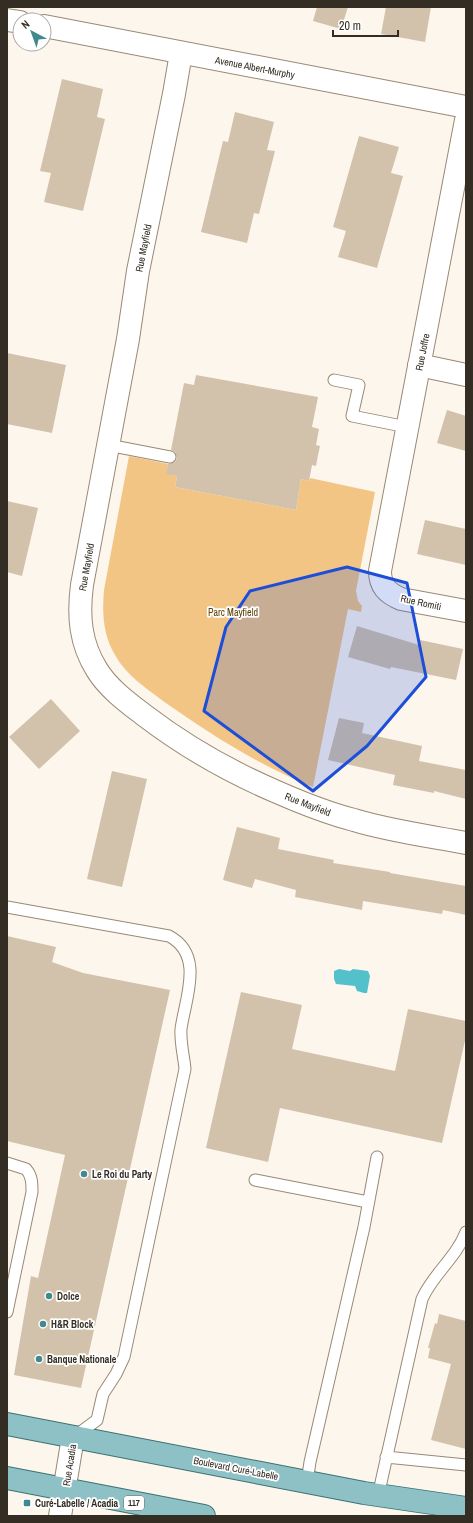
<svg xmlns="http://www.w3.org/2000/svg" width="473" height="1523" viewBox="0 0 473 1523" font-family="'Archivo Narrow',sans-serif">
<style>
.green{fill:#f2c584}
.water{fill:#53c1ca}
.building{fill:#d2c2ab}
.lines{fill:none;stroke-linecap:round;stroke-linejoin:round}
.lane-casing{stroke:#998974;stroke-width:13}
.street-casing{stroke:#998974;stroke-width:24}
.primary-casing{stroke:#3c7273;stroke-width:24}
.lane{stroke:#fff;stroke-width:11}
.street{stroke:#fff;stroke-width:22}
.primary{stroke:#8dc1c5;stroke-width:22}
.marked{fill:#1d4ed8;fill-opacity:0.2;stroke:#1d4ed8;stroke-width:3;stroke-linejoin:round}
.poi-dot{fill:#41898f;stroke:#fff;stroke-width:1.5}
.labels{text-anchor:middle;stroke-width:3.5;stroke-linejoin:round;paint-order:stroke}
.shield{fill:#fff;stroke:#706c66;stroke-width:1}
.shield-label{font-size:9px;font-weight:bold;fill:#332d24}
.street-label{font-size:10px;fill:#332d24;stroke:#fff}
.park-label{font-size:10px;fill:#5e4009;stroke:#fff}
.poi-label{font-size:10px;font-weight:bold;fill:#332d24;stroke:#fff;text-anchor:start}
</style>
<rect width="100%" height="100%" fill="#fdf6ed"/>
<path class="green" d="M129 456 168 464 167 473 177 476 175 487 296 510 301 479 309 481 310 478 375 492 356 591 358 601 362 606 361 612 348 609 313 787C260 766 210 734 163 701 146 688 126 675 115 655 103 635 102 613 104 590Z"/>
<path class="water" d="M339 969 350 971 353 969 368 971 370 976 367 993H364L357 991 355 986 336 984 334 979V971Z"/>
<path class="building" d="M317 7H348L341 29 313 21Z
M386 7H431L425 42 381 34Z
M62 79 103 89 97 117 105 119 83 211 44 202 51 173 40 171Z
M235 112 274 122 267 150 275 151 259 214 254 213 247 243 201 232 223 141 228 142Z
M359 136 399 147 391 173 403 176 377 268 338 257 346 231 333 227Z
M7 353 66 365 52 433 7 424Z
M196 375 318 397 312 427 319 429 316 445 320 446 318 455 316 466 312 465 309 481 301 479 296 510 175 487 177 476 166 474 168 464 175 462 177 458 175 452 171 450 184 383 194 385Z
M447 410 466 416V451L437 443Z
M7 501 38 508 22 576 7 572Z
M425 520 466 529V565L417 554Z
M357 626 419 645 420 640 463 649 456 680 391 667 390 669 348 657Z
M51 699 80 731 39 769 9 737Z
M339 718 364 723 362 733 422 746 419 761 466 770V799L434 791V793L393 785 395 775 328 760Z
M112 771 147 779 122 887 87 879Z
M237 827 280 838 278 849 334 860 333 863 390 872V873L466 886V915L443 910 442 914 363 901 362 910 295 897 296 890 255 879 252 888 223 880Z
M7 936 56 947 52 962 83 973 170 990 81 1388 14 1375 31 1276 38 1278 65 1155 7 1141Z
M241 992 302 1005 292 1049 395 1071 408 1009 466 1021V1036L442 1143 280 1108 268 1162 206 1148Z
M439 1314 466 1321V1449L431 1440 451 1364 428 1358 430 1348H428L435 1323 437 1324Z"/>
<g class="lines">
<g class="lane-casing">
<path id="lane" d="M334 380 359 385 352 416 407 427
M108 445 170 457
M7 907 169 936C205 955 185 999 181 1029 180 1042 184 1057 185 1069L124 1357 116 1374 103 1394 97 1420 74 1437
M7 1163 26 1169C32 1176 32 1183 32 1192L7 1312
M255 1180 368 1202
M386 1457 466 1465
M307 1482 310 1462 364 1227 377 1157
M378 1496 422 1299C433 1274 456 1258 466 1232"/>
</g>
<g class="street-casing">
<path id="street" d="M7 20 20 22
M44 26 466 107
M181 53 174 94 138 271 128 339 82 585C78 616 80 643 97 670 108 688 127 702 144 715 187 748 228 771 277 792 302 803 327 813 354 820 390 831 429 836 466 843
M466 120 380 571C380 586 387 593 401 599L466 611
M419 365 466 375
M60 1516 73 1437"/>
</g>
<g class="primary-casing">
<path id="primary" d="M7 1424 364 1493 466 1508
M7 1478 204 1516"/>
</g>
<use href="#lane" class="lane"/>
<use href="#street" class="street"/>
<use href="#primary" class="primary"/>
</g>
<path class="marked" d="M347 567 407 583 426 677 367 746 313 791 204 711 226 627 250 591Z"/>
<g class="poi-dot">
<circle cx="84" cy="1174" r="4"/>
<circle cx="49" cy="1296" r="4"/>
<circle cx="43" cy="1324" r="4"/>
<circle cx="39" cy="1359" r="4"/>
<rect x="23" y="1499" width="8" height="8" rx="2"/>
</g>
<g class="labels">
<rect class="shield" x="124" y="1496" width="20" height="14" rx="3"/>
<g class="shield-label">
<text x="134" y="1506">117</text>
</g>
<g class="street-label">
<text transform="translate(255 67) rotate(11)" y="4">Avenue Albert-Murphy</text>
<text transform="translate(143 248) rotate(-79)" y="4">Rue Mayfield</text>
<text transform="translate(422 352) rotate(-79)" y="4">Rue Joffre</text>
<text transform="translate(86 567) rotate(-80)" y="4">Rue Mayfield</text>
<text transform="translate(421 602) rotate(12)" y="4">Rue Romiti</text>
<text transform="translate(308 804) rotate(21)" y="4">Rue Mayfield</text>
<text transform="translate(69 1465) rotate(-81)" y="4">Rue Acadia</text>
<text transform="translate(236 1468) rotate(11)" y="4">Boulevard Curé-Labelle</text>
</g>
<g class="park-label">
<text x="233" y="616">Parc Mayfield</text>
</g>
<g class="poi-label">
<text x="92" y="1178">Le Roi du Party</text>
<text x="57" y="1300">Dolce</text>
<text x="51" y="1328">H&amp;R Block</text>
<text x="47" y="1363">Banque Nationale</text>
<text x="35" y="1507">Curé-Labelle / Acadia</text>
</g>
</g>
<rect width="473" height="1523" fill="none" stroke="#332d24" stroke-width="16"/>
<g transform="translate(32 32) rotate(319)"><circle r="19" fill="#ffffff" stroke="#adaba7"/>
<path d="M0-3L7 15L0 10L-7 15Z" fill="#41898f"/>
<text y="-6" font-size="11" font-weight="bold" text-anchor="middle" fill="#332d24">N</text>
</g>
<path d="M333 30v6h65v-6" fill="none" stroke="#332d24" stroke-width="2"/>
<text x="339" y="30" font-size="12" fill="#332d24" stroke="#ffffff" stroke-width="3" paint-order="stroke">20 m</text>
</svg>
